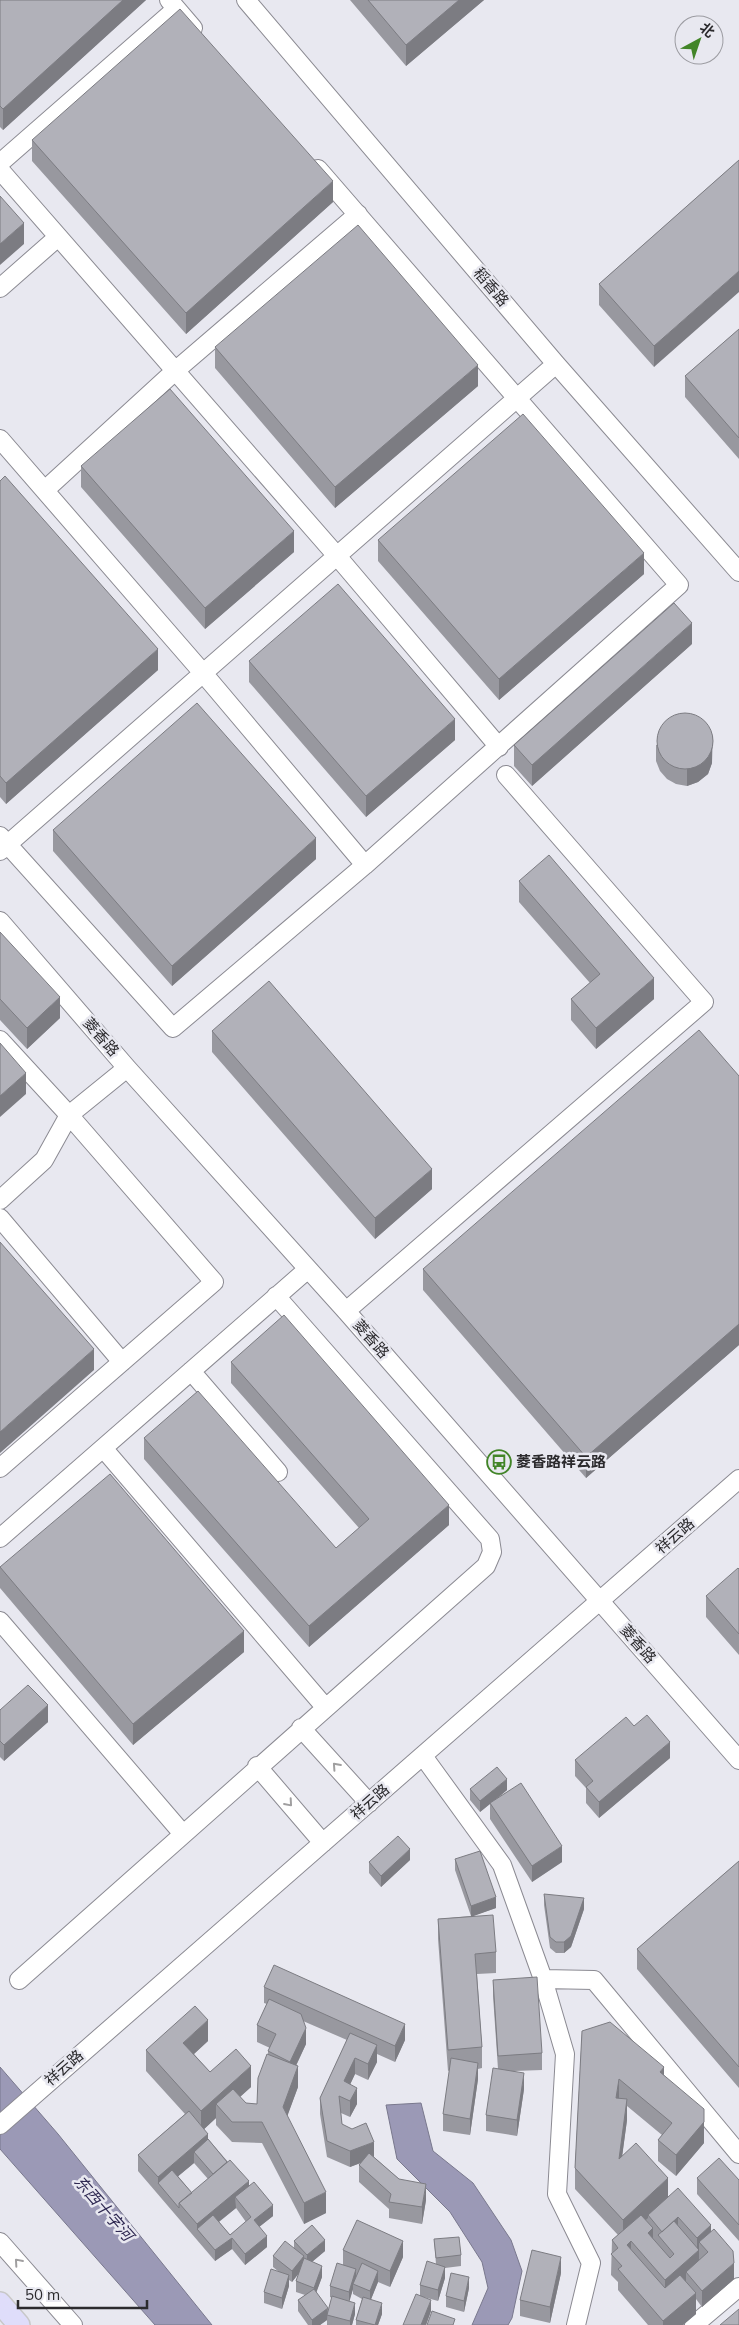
<svg xmlns="http://www.w3.org/2000/svg" width="739" height="2325" viewBox="0 0 739 2325" font-family="Mulish,'Noto Sans SC',sans-serif">
<style>
.water{fill:#9b99b6;stroke:#79788d}
.lines{fill:none;stroke-linecap:round;stroke-linejoin:round}
.minor-casing{stroke:#8b8a92;stroke-width:20}
.major-casing{stroke:#c8c8c8;stroke-width:24}
.minor{stroke:#fff;stroke-width:18}
.major{stroke:#dfddfa;stroke-width:21}
.wall{fill:#98989f;fill-rule:evenodd}
.shaded-wall{fill:#7c7c82}
.building{fill:#b1b1b9;stroke:#7c7c82}
.oneway{stroke:#a09fa0}
.labels{text-anchor:middle;stroke-width:5;stroke-linejoin:round;paint-order:stroke}
.street-label{font-size:15px;fill:#2b2a2d;stroke:#e8e8f0}
.poi-label{font-size:15px;font-weight:bold;fill:#2b2a2d;stroke:#e8e8f0;text-anchor:start}
.water-label{font-size:16px;font-style:italic;fill:#2e2851;stroke:#e8e8f0}
</style>
<rect width="100%" height="100%" fill="#e8e8f0"/>
<path class="water" d="M0 2067 58 2134 212 2325H155L0 2149Z
M421 2103 433 2151 473 2183 511 2240 522 2271 512 2318 508 2325H472L488 2288 482 2262 450 2212 397 2159 386 2105Z"/>
<g class="lines">
<g class="minor-casing">
<path id="minor" d="M169 0 193 28
M246 0 556 364 739 572
M0 163 176 9
M0 170 337 556 499 747
M0 288 58 237
M0 439 203 673 365 865
M45 490 175 371 358 214
M0 836 173 1028 365 865 679 585 318 169
M0 851 556 364
M0 921 127 1068 346 1311 739 1760
M0 1040 69 1115 214 1282 0 1468
M0 1200 44 1160 69 1115 127 1068
M0 1218 122 1362
M346 1311 704 1002 506 775
M191 1371 278 1472
M103 1448 325 1707
M0 1538 308 1269
M0 1621 183 1834
M301 1728 369 1803
M423 1756 502 1865 543 1979 565 2054 557 2194 591 2263 576 2325
M257 1766 323 1843
M543 1979 594 1980 739 2154
M19 1980 486 1566 492 1552 490 1539 276 1296
M0 2125 739 1479
M0 2242 73 2325
M694 2325 739 2287"/>
</g>
<g class="major-casing">
<path id="major" d="M0 2303 19 2325"/>
</g>
<use href="#minor" class="minor"/>
<use href="#major" class="major"/>
</g>
<path class="wall" d="M0 0H146L3 130 0 127Z
M350 0H484L406 66Z
M32 140 333 202 186 334 32 161Z
M739 160 654 367 599 305V284Z
M739 329V459L685 397V376Z
M215 347 478 386 335 508 215 368Z
M81 466 294 552 205 629 81 487Z
M0 481 158 670 6 804 0 797Z
M378 540 644 574 499 700 378 561Z
M692 644 532 786 514 766V745Z
M249 661 455 740 366 817 249 682Z
M713 735 712 763 708 774 698 782 687 786 676 784 667 779 660 771 656 761V745Z
M53 830 316 859 172 986 53 851Z
M519 881 654 999 596 1049 571 1020V999L590 983 519 902Z
M0 932 60 1018 27 1049 0 1020Z
M212 1031 432 1189 375 1239 212 1052Z
M739 1076V1345L586 1478 423 1290V1269Z
M231 1362 449 1525 309 1647 144 1459V1438L336 1548 359 1528 231 1383Z
M0 1567 244 1652 133 1745 0 1588Z
M739 1569V1655L706 1617V1596Z
M0 1710 48 1722 4 1761 0 1757Z
M634 1726 670 1758 599 1818 586 1803V1788L575 1776V1760Z
M470 1789 507 1790 496 1800 562 1862 532 1882 490 1819V1804L480 1812 470 1800Z
M455 1859 496 1908 472 1916 496 1952V1973L477 1974 482 2047V2068L478 2069V2079L470 2135 443 2131V2114L450 2070 448 2071 438 1939V1919L471 1916 455 1870Z
M410 1860 381 1887 369 1873V1862Z
M739 1861V2088L637 1969V1949Z
M544 1894 584 1909 571 1947 564 1953H556L550 1948 544 1905Z
M493 1980 542 2053V2070L514 2071 524 2089 517 2136 486 2131V2115L498 2069 493 1996Z
M264 1987 405 2040 395 2062 377 2054V2062L368 2080 355 2074 350 2084 357 2104 350 2117 341 2113 342 2124 374 2157 399 2179 426 2200 422 2224 389 2218V2209L359 2182V2165L360 2163 350 2167 327 2157 320 2114V2098L347 2040 303 2021 306 2044 296 2066 298 2087 287 2116 326 2213 304 2224 262 2143 232 2142 216 2125V2118L204 2129 208 2139 249 2186 273 2216 259 2227 267 2247 245 2265 232 2249 215 2261 138 2171V2155L185 2114 146 2071V2050L208 2041 194 2054 210 2072 251 2087 240 2097 246 2103 257 2104 268 2055V2051L270 2048 257 2042V2025L267 2004 264 2003ZM194 2163 208 2179 192 2193 178 2176ZM236 2208 246 2222 230 2235 219 2222Z
M582 2031 664 2075 704 2130V2143L676 2176 658 2161V2140L662 2135 627 2106V2120L622 2156 668 2196 711 2231 734 2279 702 2307 696 2299V2314L683 2325H648L618 2290V2282L611 2275 612 2240 618 2235 575 2189V2168Z
M697 2178 739 2180V2241L697 2194Z
M434 2239 461 2255V2266L445 2268V2278L438 2301 420 2296 431 2311 426 2325H403L420 2296V2285L436 2264Z
M294 2241 325 2251 312 2262 322 2277 316 2292 328 2312 332 2298 330 2297V2286L343 2265V2250L403 2257 390 2287 378 2282 371 2299 382 2314 378 2325H356V2320L362 2299 353 2294V2289L349 2301 355 2314 352 2325H327V2320L320 2325H308L298 2311V2300L305 2295 296 2292V2281L299 2272 292 2282 289 2280V2286L282 2309 264 2303V2292L279 2272 273 2267V2256L294 2248Z
M561 2273 550 2323 520 2316V2300Z
M469 2288 464 2312 446 2307V2296Z"/>
<path class="shaded-wall" d="M123 0H146L3 130V109Z
M459 0H484L406 66V45Z
M333 181V202L186 334V313Z
M24 223V244L0 265V244Z
M739 271V292L654 367V346Z
M478 365V386L335 508V487Z
M294 531V552L205 629V608Z
M644 553V574L499 700V679Z
M692 623V644L532 786V765Z
M158 649V670L6 804V783Z
M455 719V740L366 817V796Z
M712 747V763L708 774 698 782 687 786V769Z
M316 838V859L172 986V966Z
M654 978V999L596 1049V1028Z
M60 997V1018L27 1049V1028Z
M26 1073V1094L0 1117V1096Z
M432 1169V1189L375 1239V1218Z
M739 1324V1345L586 1478V1457Z
M94 1349V1370L0 1453V1432Z
M449 1505V1525L309 1647V1626Z
M244 1631V1652L133 1745V1724Z
M48 1705V1722L4 1761V1745Z
M670 1742V1758L599 1818V1802Z
M507 1779V1790L480 1812V1801Z
M562 1846V1862L532 1882V1866Z
M410 1849V1860L381 1887V1876Z
M496 1897V1908L471 1917V1906Z
M584 1898V1909L571 1947 564 1953V1942Z
M208 2020V2041L183 2064V2043Z
M405 2024V2040L395 2062V2046Z
M306 2028V2044L290 2078V2062Z
M377 2045V2062L368 2080V2064Z
M355 2058V2074L344 2098V2081Z
M478 2063V2079L470 2135V2119Z
M251 2066V2087L223 2112 216 2104V2118L201 2132V2111Z
M298 2066V2087L283 2128V2107Z
M664 2067V2088L660 2072Z
M524 2073V2089L517 2136V2120Z
M619 2079V2100L616 2098Z
M357 2088V2104L350 2117V2101Z
M627 2099V2120L619 2180V2159Z
M704 2109V2143L676 2176V2155Z
M208 2134V2150L194 2152V2163L163 2189 158 2183V2177Z
M374 2142V2158L350 2167V2151Z
M668 2178V2199L648 2215V2218L623 2241V2220Z
M249 2181V2197H235L236 2208 202 2235 197 2229V2240V2224Z
M426 2184V2200L422 2224V2207Z
M326 2192V2213L304 2224V2203Z
M273 2205V2216L254 2231V2220Z
M678 2217V2233L662 2232Z
M711 2225V2241L699 2242V2271L686 2272V2283L665 2300V2280L697 2252V2238Z
M653 2228V2249L648 2233Z
M267 2236V2247L245 2265V2254Z
M232 2238V2249L215 2261V2250Z
M325 2240V2251L307 2266V2255Z
M403 2241V2257L390 2287V2271Z
M631 2241V2262L627 2245Z
M304 2256V2267L292 2282V2271Z
M561 2257V2273L550 2323V2307Z
M734 2263V2279L702 2307V2291Z
M322 2266V2277L314 2299V2288Z
M445 2267V2278L438 2301V2290Z
M356 2269V2280L353 2284V2289L349 2303V2292Z
M378 2271V2282L370 2302V2291Z
M289 2275V2286L282 2309V2298Z
M469 2277V2288L464 2312V2301Z
M696 2293V2314L683 2325H663V2321Z
M431 2300V2311L426 2325H421Z
M355 2303V2314L352 2325H350V2321Z
M382 2303V2314L378 2325H375Z
M328 2308 327 2320 320 2325H312V2320Z"/>
<path class="building" d="M0 0H123L3 109 0 106Z
M368 0H459L406 45Z
M180 9 333 181 186 313 32 140Z
M739 160V271L654 346 599 284Z
M0 196 24 223 0 244Z
M358 225 478 365 335 487 215 347Z
M739 329V438L685 376Z
M170 389 294 531 205 608 81 466Z
M523 414 644 553 499 679 378 540Z
M5 476 158 649 6 783 0 776V481Z
M338 584 455 719 366 796 249 661Z
M674 603 692 623 532 765 514 745Z
M197 703 316 838 172 966 53 830Z
M657 741a28 28 0 1 1 56 0a28 28 0 1 1-56 0Z
M549 855 654 978 596 1028 571 999 600 974 519 881Z
M0 932 60 997 27 1028 0 999Z
M269 981 432 1169 375 1218 212 1031Z
M699 1030 739 1076V1324L586 1457 423 1269Z
M0 1043 26 1073 0 1096Z
M0 1242 94 1349 0 1432Z
M284 1315 449 1505 309 1626 144 1438 198 1391 336 1548 369 1519 231 1362Z
M110 1474 244 1631 133 1724 0 1567Z
M738 1568 739 1569V1634L706 1596Z
M28 1685 48 1705 4 1745 0 1741V1710Z
M647 1715 670 1742 599 1802 586 1787 593 1781 575 1760 626 1717 634 1726Z
M497 1767 507 1779 480 1801 470 1789Z
M521 1783 562 1846 532 1866 490 1803Z
M398 1836 410 1849 381 1876 369 1862Z
M480 1851 496 1897 471 1906 455 1859Z
M739 1861V2067L637 1949Z
M544 1894 584 1898 571 1936 564 1942H556L550 1937Z
M493 1915 496 1952 475 1954 482 2047 448 2050 438 1919Z
M274 1965 405 2024 395 2046 264 1987Z
M537 1977 542 2053 498 2056 493 1980Z
M269 1999 301 2014 306 2028 290 2062 268 2051 276 2034 257 2025Z
M195 2006 208 2020 183 2043 210 2072 236 2049 251 2066 201 2111 146 2050Z
M610 2022 664 2067 660 2072 704 2109V2122L676 2155 658 2140 672 2123 619 2079 616 2098 627 2099 619 2159 636 2143 668 2178 623 2220 575 2168 582 2031Z
M350 2033 377 2045 368 2064 355 2058 344 2081 357 2088 350 2101 339 2096 342 2124 352 2129 366 2123 374 2142 350 2151 327 2141 320 2098Z
M267 2054 298 2066 283 2107 326 2192 304 2203 262 2122H232L216 2104 233 2089 246 2103 257 2104 258 2078Z
M451 2058 478 2063 470 2119 443 2114Z
M493 2068 524 2073 517 2120 486 2115Z
M189 2111 208 2134 158 2177 138 2155Z
M208 2139 227 2162 213 2174 194 2152Z
M369 2153 399 2179 426 2184 422 2207 389 2202 391 2194 359 2165Z
M719 2158 739 2180V2225L697 2178Z
M230 2160 249 2181 197 2224 179 2203Z
M172 2170 192 2193 179 2203V2208L158 2183Z
M254 2182 273 2205 254 2220 267 2236 245 2254 232 2238 215 2250 197 2229 213 2215 230 2235 251 2217 235 2197Z
M678 2188 711 2225 697 2238 678 2217 662 2232 648 2215Z
M641 2215 653 2228 648 2233 670 2258 674 2254 658 2235 674 2221 699 2250 665 2280 631 2241 627 2245 665 2288 680 2275 696 2293 663 2321 618 2269 622 2266 611 2254 618 2248 612 2240Z
M357 2220 403 2241 390 2271 343 2250Z
M312 2225 325 2240 307 2255 294 2241Z
M714 2229 733 2251 734 2263 702 2291 686 2272 708 2252 699 2242Z
M459 2237 461 2255 436 2258 434 2239Z
M285 2241 304 2256 292 2271 273 2256Z
M532 2250 561 2257 550 2307 520 2300Z
M304 2258 322 2266 314 2288 296 2281Z
M427 2261 445 2267 438 2290 420 2285Z
M337 2263 356 2269 349 2292 330 2286Z
M362 2263 378 2271 370 2291 353 2284Z
M271 2269 289 2275 282 2298 264 2292Z
M451 2273 469 2277 464 2301 446 2296Z
M314 2289 328 2308 312 2320 298 2300Z
M416 2294 431 2300 421 2325H403Z
M332 2296 355 2303 350 2321 327 2315Z
M363 2297 382 2303 375 2325 356 2320Z
M739 2309V2325H720Z
M432 2311 455 2319 453 2325H427Z"/>
<defs><path id="oneway-chevron" d="M-2-3.5L2.5 0L-2 3.5" fill="none" stroke-width="1.6" stroke-linecap="round" stroke-linejoin="round" transform="scale(1.25)"/></defs>
<g class="oneway">
<use href="#oneway-chevron" transform="translate(336 1766) rotate(-132)"/>
<use href="#oneway-chevron" transform="translate(289 1803) rotate(49)"/>
<use href="#oneway-chevron" transform="translate(18 2262) rotate(-131)"/>
</g>
<defs>
<g id="bus-ring" transform="scale(1.25)"><circle r="9.5" fill="#e8e8f0" stroke="#428528" stroke-width="1.5"/><path d="M-5-6H5V4H4V6H2V4H-2V6H-4V4H-5ZM-3.5-4V0h7V-4ZM-3.5 1.2v1.5H-2V1.2ZM2 1.2v1.5H3.5V1.2Z" fill="#428528"/></g>
</defs>
<g fill-rule="evenodd">
<use href="#bus-ring" x="499" y="1462"/>
</g>
<g class="labels">
<g class="street-label">
<text transform="translate(491 287) rotate(50)" y="5">稻香路</text>
<text transform="translate(101 1037) rotate(49)" y="5">菱香路</text>
<text transform="translate(371 1339) rotate(49)" y="5">菱香路</text>
<text transform="translate(675 1536) rotate(-41)" y="5">祥云路</text>
<text transform="translate(638 1644) rotate(49)" y="5">菱香路</text>
<text transform="translate(370 1802) rotate(-41)" y="5">祥云路</text>
<text transform="translate(64 2068) rotate(-41)" y="5">祥云路</text>
</g>
<g class="poi-label">
<text x="516" y="1467">菱香路祥云路</text>
</g>
<g class="water-label">
<text transform="translate(104 2208) rotate(49)" y="6">东西十字河</text>
</g>
</g>
<g transform="translate(699 40) rotate(40)"><circle r="24" fill="#e8e8f0" stroke="#9c9ca2"/>
<path d="M0-4L9 19L0 12L-9 19Z" fill="#428528"/>
<text y="-8" font-size="14" font-weight="bold" text-anchor="middle" fill="#2b2a2d">北</text>
</g>
<path d="M18 2300v8h129v-8" fill="none" stroke="#2b2a2d" stroke-width="2.5"/>
<text x="25" y="2300" font-size="15" fill="#2b2a2d" stroke="#e8e8f0" stroke-width="4" paint-order="stroke">50 m</text>
</svg>
